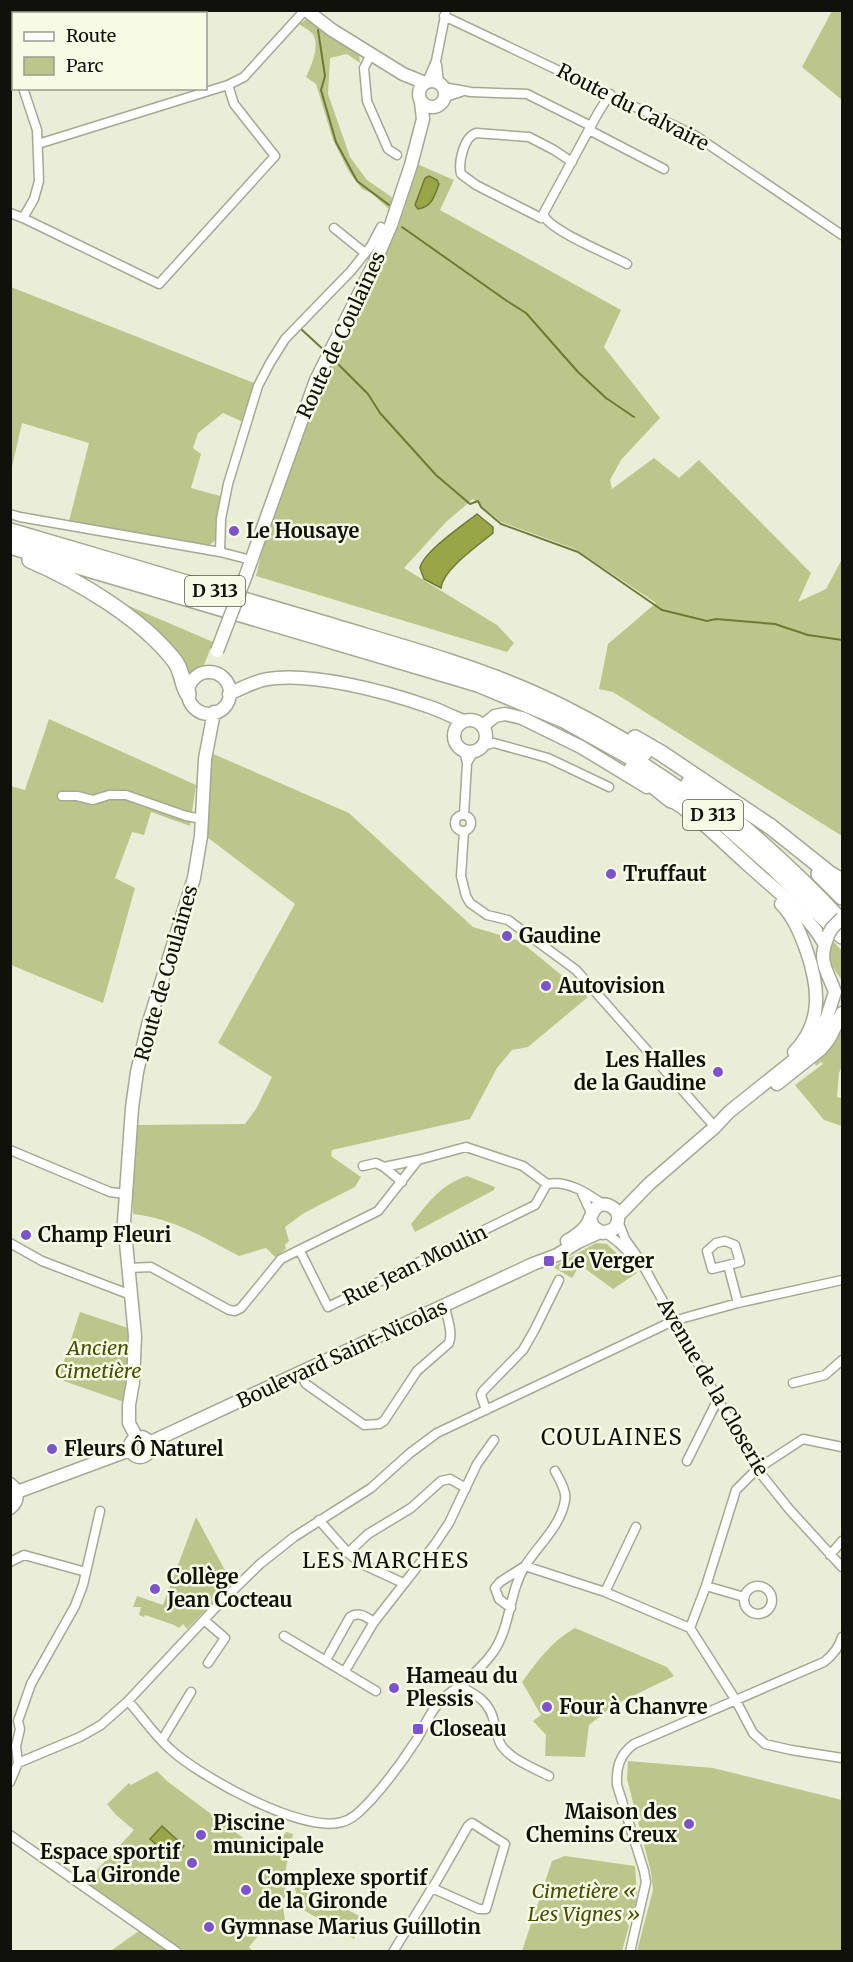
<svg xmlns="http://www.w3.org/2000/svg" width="853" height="1962" viewBox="0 0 853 1962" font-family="Merriweather,serif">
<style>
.green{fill:#bcc68a}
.water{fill:#99a646;stroke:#707934;stroke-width:1.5}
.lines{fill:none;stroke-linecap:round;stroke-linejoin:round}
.stream{stroke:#707934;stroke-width:2}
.street-casing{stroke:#a4a894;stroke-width:11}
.secondary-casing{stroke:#a4a894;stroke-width:15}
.highway-casing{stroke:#a4a894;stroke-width:18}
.street{stroke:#fff;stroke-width:8}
.secondary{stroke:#fff;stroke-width:12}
.highway{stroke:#fff;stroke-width:15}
.secondary-bridge-casing{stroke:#a4a894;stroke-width:15;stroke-linecap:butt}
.secondary-bridge{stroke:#fff;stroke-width:12}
.poi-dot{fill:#7d53cd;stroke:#f7fbe6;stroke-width:2}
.labels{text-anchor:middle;stroke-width:5;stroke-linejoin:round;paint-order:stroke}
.shield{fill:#f7fbe6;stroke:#55574c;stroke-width:1.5}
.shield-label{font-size:18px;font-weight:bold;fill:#10110a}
.street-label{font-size:20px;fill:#10110a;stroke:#f7fbe6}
.poi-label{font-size:20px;font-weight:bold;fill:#10110a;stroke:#f7fbe6;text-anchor:start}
.park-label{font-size:20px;font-style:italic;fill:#474e03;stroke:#f7fbe6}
.neighbourhood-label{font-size:21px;letter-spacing:1.5px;fill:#10110a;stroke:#f7fbe6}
.quarter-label{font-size:22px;letter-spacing:1.5px;fill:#10110a;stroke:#f7fbe6}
</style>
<rect width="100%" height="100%" fill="#eaeed9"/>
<path class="green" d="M832 11H842V100L802 67Z
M310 17 359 54 360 63 347 54 330 58 328 94 350 157 367 180 393 198 389 209 371 193 362 189 349 172 333 140 316 84 306 77C311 67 321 44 312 33 309 30 303 27 299 24Z
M417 164 454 180 440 210 621 310 604 347 660 418 621 460 610 480 612 489 654 458 679 478 699 460 811 573 798 602 826 589 842 559V836L613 692 599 689 608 644 656 603 575 549 501 522 473 499 446 522 404 568 497 625 514 643 507 652 256 576 267 529 318 390 387 251 405 207Z
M11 287 254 383 243 422 223 413 198 433 193 448 201 454 191 488 220 496 217 539 207 547 69 521 89 443 22 423 11 471Z
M101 594 213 642 202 670 198 671 188 681 185 674Z
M49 719 196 785 190 826 151 812 144 835 132 832 115 878 135 888 103 1003 11 965 10 786 25 790Z
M211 753 349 813 473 927 520 941 588 997 528 1047 512 1050 497 1068 470 1119 332 1150 331 1156 361 1177 355 1187 304 1213 285 1227 289 1241 285 1245 286 1249 275 1257 266 1248 239 1256C205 1238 172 1218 133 1214L132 1188 134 1125 245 1124 256 1109 272 1077 218 1043 295 904 207 837Z
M832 940 842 951V980C830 965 827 959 832 940Z
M842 1013V1066L839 1073 837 1097 842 1098V1126L824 1120 795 1085 823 1064 821 1062 816 1066 813 1057Z
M467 1176 495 1187 494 1190 415 1232 411 1224C429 1202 440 1185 467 1176Z
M596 1243 607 1244 637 1273 613 1289 580 1265 572 1278 553 1267Z
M80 1312 131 1329V1346L128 1349V1355L131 1358 124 1402 58 1379Z
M196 1517 232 1583 187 1629 183 1624 179 1628 174 1625 145 1615 144 1617 139 1615 141 1607H133L137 1596 163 1605Z
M575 1628 667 1667 674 1676 614 1705 589 1725 585 1757 545 1756 546 1735 533 1721 541 1715 522 1682C538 1660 552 1641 575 1628Z
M628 1761 713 1768 842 1800V1951H637L653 1890 651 1872 627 1779Z
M157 1771 167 1781 254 1846 258 1843 280 1841 286 1832 293 1834 286 1868 285 1897 282 1900 285 1920 292 1928 286 1935 267 1919 254 1933 258 1936 249 1947 252 1951H184L85 1883 134 1830 116 1815 107 1804 129 1783 131 1785Z
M565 1856 635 1866 637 1895 634 1912 629 1913 625 1919 629 1926 622 1951H522L552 1861Z
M295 1881 359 1916 354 1939 300 1908 295 1889Z
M140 1931 170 1952H109L136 1933Z"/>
<path class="water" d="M429 176 437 180 439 184C434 197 432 207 418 209L415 205 425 178Z
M477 514 493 527V533C479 545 443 569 441 588L424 579 420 568C423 552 463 525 477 514Z
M162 1826 184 1846 172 1859 150 1839Z"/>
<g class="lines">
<path class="stream" d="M318 30 325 76 321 90 336 142 357 181 389 205
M402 227 507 301 526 313 578 372 606 398 634 417
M301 329 326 352
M332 358 368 394 380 413 436 475 470 504 478 501 481 507 501 524 578 552 662 610 707 621 716 619 775 624 808 635 842 640"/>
<g class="street-casing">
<path id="street" d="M54 10 56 14
M140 14 141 10
M157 14 159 10
M444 16 696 136 842 235
M371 54 364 68 367 101 388 149 397 155
M437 65 439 83
M10 68H14
M427 82 436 61 446 11
M443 87 471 92 527 94 591 126
M23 88 37 130 39 181 34 199 23 218
M445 97 461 92
M589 130 664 169
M38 144 228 85 244 77 305 10
M572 162 554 150 529 137 476 133C464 137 458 162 461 174L476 185 541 218 598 113 610 94
M10 213 23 218 159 284 275 156 234 104 228 85
M544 216C553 232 609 254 627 264
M334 228 365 253
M10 514 20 517 220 552
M251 560 220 552 221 519 228 484 258 386 270 363 285 339 351 271 371 246 381 227
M482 746 494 743 548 758 609 787
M464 750 467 763 464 815
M467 763 474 751
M62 796H77L93 800 109 795H126L186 816 202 819
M455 823a8 8 0 1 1 16 0a8 8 0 1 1-16 0Z
M464 831 461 876 466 896 470 903 487 915 508 920 576 970 715 1127
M10 1150 110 1192 125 1194
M363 1166 376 1163 384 1167
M402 1182 384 1167 418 1160
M581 1191 591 1213
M618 1221 625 1239 640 1260 757 1469 789 1509 842 1567
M606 1233 619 1243 632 1256
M725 1241 735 1245 740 1262 712 1269 707 1251 716 1243Z
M10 1243 42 1261 131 1295
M300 1251 328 1307 535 1205 547 1184
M728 1265 738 1303
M128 1268 151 1267 229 1310 235 1311 241 1308 281 1259 378 1211 418 1160 466 1147 523 1166 547 1184C568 1180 587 1193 604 1205
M300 1373 306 1384 364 1425 379 1424 384 1421 417 1371 449 1343C453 1331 447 1319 445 1306
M793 1383 825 1375 842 1360
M486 1410 481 1395 483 1391 523 1350 535 1329 559 1280
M687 1461 715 1405 719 1403
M319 1520 348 1553 362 1564 403 1583
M348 1553 368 1534 411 1508 441 1481 450 1479 466 1488
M830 1555 842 1541
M10 1562 24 1555 86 1572
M525 1566 605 1592 690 1628 735 1699 753 1733 765 1744 791 1750 842 1758
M706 1586 744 1597
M744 1600a14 14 0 1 1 28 0a14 14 0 1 1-28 0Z
M605 1592 636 1527
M511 1608 499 1599 495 1588 500 1582 525 1566
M204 1620 225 1638 208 1663
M690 1628 706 1586 736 1490 757 1469 803 1439 842 1447
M284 1636 376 1691
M326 1660 350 1617C359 1611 366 1617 374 1622
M345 1671 374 1622 435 1544 449 1523 477 1464 494 1440
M460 1686C477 1695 490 1702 494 1722 496 1729 497 1738 501 1745 511 1760 534 1768 549 1776
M128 1701C142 1716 154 1735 170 1749 199 1776 303 1834 342 1822 354 1819 362 1809 371 1800 388 1781 403 1761 417 1739 424 1727 429 1714 438 1704 444 1696 452 1692 459 1686 472 1676 485 1664 494 1651 511 1625 509 1592 525 1566 539 1544 561 1526 565 1500 567 1491 559 1479 555 1471
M162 1740 191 1692
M18 1763 80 1737 101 1725 128 1701 218 1605 260 1564 294 1537 371 1488 410 1453 437 1433 673 1321 738 1303 842 1280
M10 1782 18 1763 16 1746 20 1729 18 1721 31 1684 75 1606 83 1585 100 1511
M10 1835 177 1952
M393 1952 432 1888 436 1882 468 1826 472 1823 505 1844 486 1909H479L432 1888
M630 1952 646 1882 644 1871 617 1785C616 1767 620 1754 634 1744L824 1662C833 1655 839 1648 842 1637"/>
</g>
<g class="secondary-casing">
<path id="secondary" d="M306 10 332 30 403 74 425 83
M419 94a13 13 0 1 1 26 0a13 13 0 1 1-26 0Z
M246 575 316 380 375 262 391 225 411 165 423 119 421 102
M188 693a21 21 0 1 1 42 0a21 21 0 1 1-42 0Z
M229 694C240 689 251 683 263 680 307 670 387 692 430 707 442 711 452 717 464 721
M454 736a16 16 0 1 1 32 0a16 16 0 1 1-32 0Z
M484 728V725L495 716 505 714 522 718 581 747 647 787
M665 797C695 813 721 841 747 864 773 888 807 913 824 943
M781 904C794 917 801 935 807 952 819 987 823 1023 794 1052
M777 1084 821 1049 829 1039 842 1013
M618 1216 649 1184 715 1127 729 1112 809 1048 818 1036 827 1017 835 992C827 970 817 961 828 936
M567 1241C574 1237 581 1232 586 1226 592 1218 593 1201 608 1205 613 1207 617 1211 618 1215 619 1221 617 1225 614 1229L603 1233 593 1227 590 1218
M130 1447a10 10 0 1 1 20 0a10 10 0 1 1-20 0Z
M137 1438 129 1423V1405L133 1382 135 1336 124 1222 132 1108 137 1072 148 1025 194 878 201 836 205 759 214 712
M149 1443 533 1264 557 1255 578 1242 600 1232
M10 1484C19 1491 19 1501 10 1508
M17 1492 130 1450"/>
</g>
<g class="highway-casing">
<path id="highway" d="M10 531C115 562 220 592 325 624 394 645 466 664 532 693 571 710 608 731 644 753
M10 546 478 684 564 720 632 758 683 792 722 822 775 869 842 936
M30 560C79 581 141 618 174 660 183 671 181 683 188 694
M635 738 661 753 771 827 830 874 842 881
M632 769 671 800
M689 783C744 826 795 871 842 922
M819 874 842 897"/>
</g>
<use href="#street" class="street"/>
<use href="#secondary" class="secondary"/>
<use href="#highway" class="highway"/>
<g class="secondary-bridge-casing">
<path id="secondary-bridge" d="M217 651 246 575
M828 935 832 928 842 918"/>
</g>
<use href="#secondary-bridge" class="secondary-bridge"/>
</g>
<g class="poi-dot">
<circle cx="234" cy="531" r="6"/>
<circle cx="611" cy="874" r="6"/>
<circle cx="507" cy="936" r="6"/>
<circle cx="546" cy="986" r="6"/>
<circle cx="718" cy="1072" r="6"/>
<circle cx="26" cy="1235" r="6"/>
<rect x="543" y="1255" width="12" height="12" rx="3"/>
<circle cx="52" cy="1449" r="6"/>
<circle cx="155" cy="1589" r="6"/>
<circle cx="394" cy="1688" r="6"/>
<circle cx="547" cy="1707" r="6"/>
<rect x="412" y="1723" width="12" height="12" rx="3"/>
<circle cx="689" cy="1824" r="6"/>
<circle cx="201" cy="1835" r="6"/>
<circle cx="192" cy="1863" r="6"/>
<circle cx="246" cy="1890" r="6"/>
<circle cx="209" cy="1927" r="6"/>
</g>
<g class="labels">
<g class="shield">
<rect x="185" y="576" width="60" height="30" rx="4.5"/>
<rect x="683" y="800" width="60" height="30" rx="4.5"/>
</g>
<g class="shield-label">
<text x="215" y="597">D 313</text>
<text x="713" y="821">D 313</text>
</g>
<g class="street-label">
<text transform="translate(633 107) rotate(27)" y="7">Route du Calvaire</text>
<text transform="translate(341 335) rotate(-65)" y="7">Route de Coulaines</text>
<text transform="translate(166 973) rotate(-74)" y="7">Route de Coulaines</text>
<text transform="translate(415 1265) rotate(-26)" y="7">Rue Jean Moulin</text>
<text transform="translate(342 1354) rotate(-25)" y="7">Boulevard Saint-Nicolas</text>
<text transform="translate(713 1387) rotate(60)" y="7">Avenue de la Closerie</text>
</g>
<g class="poi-label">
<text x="246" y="538">Le Housaye</text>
<text x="623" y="881">Truffaut</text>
<text x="519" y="943">Gaudine</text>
<text x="558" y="993">Autovision</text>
<text x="706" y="1067" text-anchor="end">Les Halles<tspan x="706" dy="23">de la Gaudine</tspan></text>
<text x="38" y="1242">Champ Fleuri</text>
<text x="561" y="1268">Le Verger</text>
<text x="64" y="1456">Fleurs Ô Naturel</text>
<text x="167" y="1584">Collège<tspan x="167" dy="23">Jean Cocteau</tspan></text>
<text x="406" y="1683">Hameau du<tspan x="406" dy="23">Plessis</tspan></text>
<text x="559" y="1714">Four à Chanvre</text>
<text x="430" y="1736">Closeau</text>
<text x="677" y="1819" text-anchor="end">Maison des<tspan x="677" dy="23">Chemins Creux</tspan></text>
<text x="213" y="1830">Piscine<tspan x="213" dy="23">municipale</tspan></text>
<text x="180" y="1859" text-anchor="end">Espace sportif<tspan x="180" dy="23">La Gironde</tspan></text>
<text x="258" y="1885">Complexe sportif<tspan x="258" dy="23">de la Gironde</tspan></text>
<text x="221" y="1934">Gymnase Marius Guillotin</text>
</g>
<g class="park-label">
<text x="98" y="1355">Ancien<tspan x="98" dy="23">Cimetière</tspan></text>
<text x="584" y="1898">Cimetière «<tspan x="584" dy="23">Les Vignes »</tspan></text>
</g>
<g class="neighbourhood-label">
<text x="386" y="1568">LES MARCHES</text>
</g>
<g class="quarter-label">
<text x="612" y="1445">COULAINES</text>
</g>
</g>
<rect width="853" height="1962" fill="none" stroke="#10110a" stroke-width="24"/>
<rect x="12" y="12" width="195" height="78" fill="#f7fbe6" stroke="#9b9d8e" stroke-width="1.5"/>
<rect x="24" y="32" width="30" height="9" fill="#ffffff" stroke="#9b9d8e" stroke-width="1.5"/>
<text x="66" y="42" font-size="18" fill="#10110a">Route</text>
<rect x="24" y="57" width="30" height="18" fill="#bcc68a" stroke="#9b9d8e" stroke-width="1.5"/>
<text x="66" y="72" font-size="18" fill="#10110a">Parc</text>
</svg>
